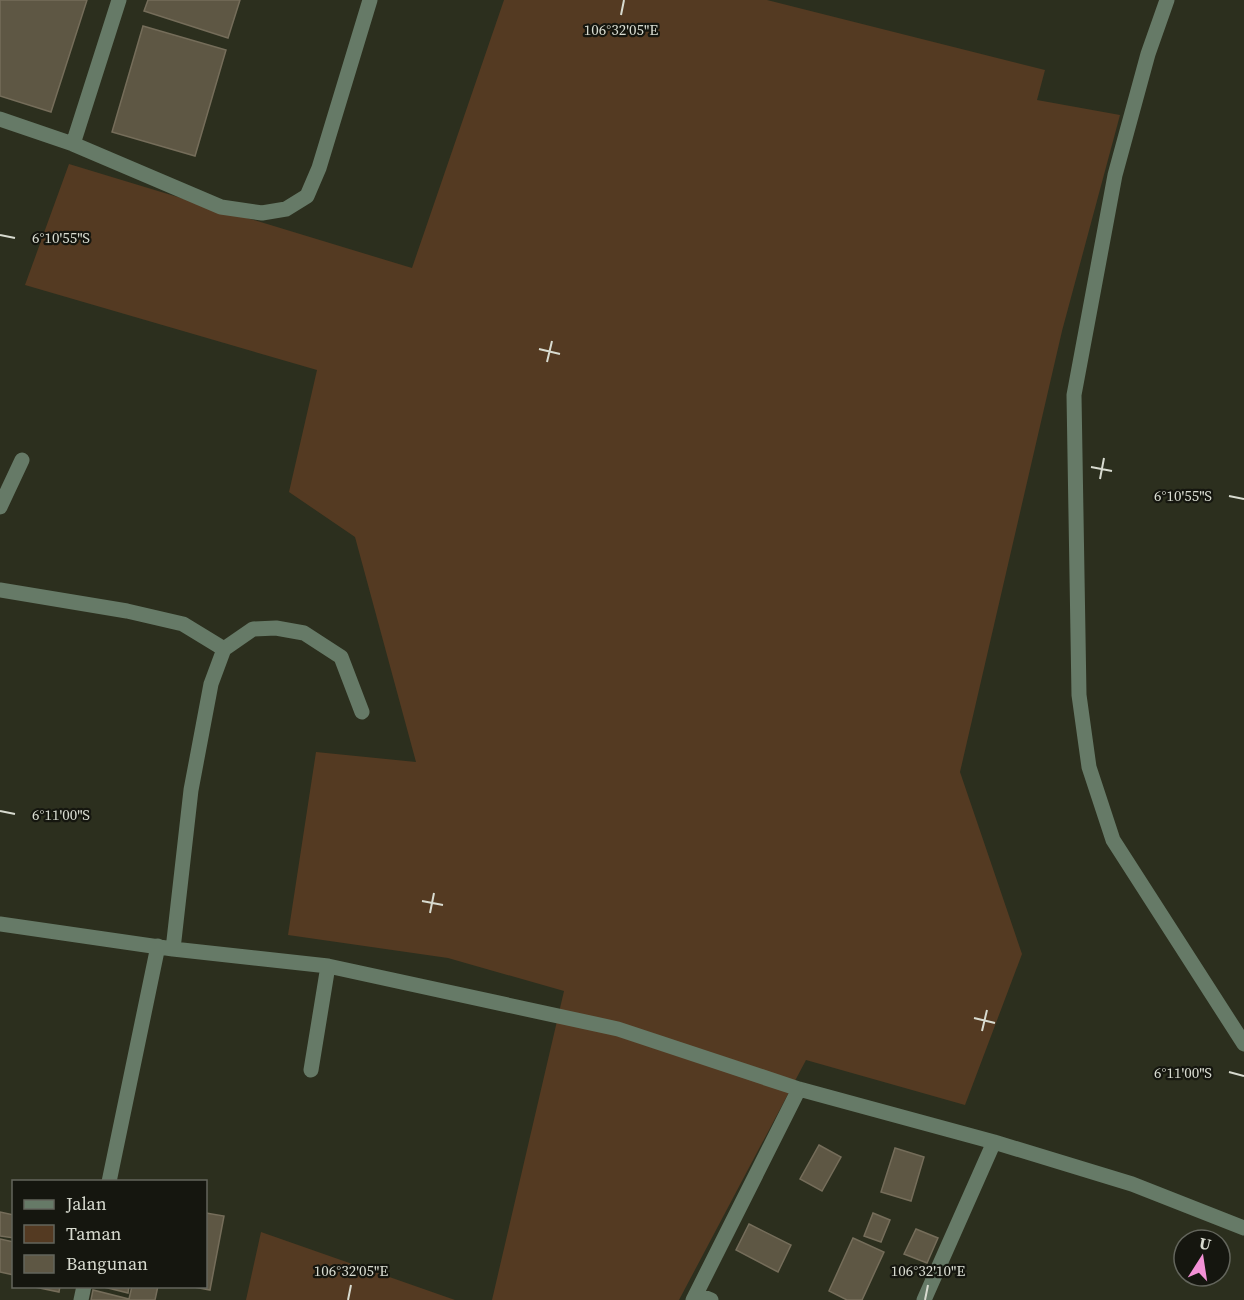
<svg xmlns="http://www.w3.org/2000/svg" width="1244" height="1300" viewBox="0 0 1244 1300" font-family="'Source Serif 4',serif">
<style>
.green{fill:#543a22}
.building{fill:#5e5744;stroke:#756d5a;stroke-width:1.5}
.lines{fill:none;stroke-linecap:round;stroke-linejoin:round}
.minor{stroke:#667a67;stroke-width:15}
.ticks{fill:none;stroke:#d8dbd0;stroke-width:2}
.ticks-label{font-size:15px;text-anchor:middle;fill:#d8dbd0;stroke:#15160f;stroke-width:4.5;stroke-linejoin:round;paint-order:stroke}
</style>
<rect width="100%" height="100%" fill="#2c2f1e"/>
<path class="green" d="M504 0H767L1045 70 1037 100 1120 115 1062 331 960 772 1022 954 965 1105 806 1060 679 1300H492L564 991 448 958 288 935 316 752 416 762 355 537 289 492 317 370 25 285 69 164 412 268Z
M261 1232 455 1300H246Z"/>
<path class="building" d="M0 0H87L51 112 0 96Z
M148 0H240L228 38 144 11Z
M143 26 226 50 195 156 112 132Z
M819 1145 841 1157 822 1191 800 1179Z
M895 1148 924 1157 911 1201 881 1192Z
M0 1212 14 1215V1238L0 1236Z
M206 1213 224 1216 210 1290 189 1286H206Z
M873 1213 890 1220 881 1242 864 1236Z
M749 1224 791 1245 778 1272 736 1250Z
M916 1229 938 1238 927 1263 904 1254Z
M853 1238 884 1252 862 1300H847L829 1291Z
M0 1239 14 1242V1275L0 1272Z
M30 1286H60L59 1292Z
M100 1286H129L128 1293Z
M132 1286H158L155 1300H91L93 1290 129 1299Z"/>
<g class="lines">
<path class="minor" d="M1167 0 1148 54 1115 175 1074 395 1079 695 1089 767 1113 840 1244 1044
M0 119 73 144 221 207 262 213 286 209 307 196 319 168 370 0
M73 144 119 0
M0 507 22 460
M0 590 127 611 183 624 224 649
M0 924 173 949 328 966 618 1029 799 1089 994 1142 1132 1184 1244 1228
M173 949 191 790 211 684 224 649 253 629 276 628 304 633 341 657 362 712
M311 1070 328 966
M109 1182 158 946
M696 1294 711 1300
M81 1300 84 1286
M693 1300 799 1089
M924 1300 994 1142"/>
</g>
<path class="ticks" d="M621 15 624 0M0 235 15 238M539 349 560 354M547 362 552 341M1091 467 1112 471M1100 479 1104 458M1229 496 1244 499M0 811 15 814M422 901 443 905M430 913 434 893M974 1018 995 1023M982 1031 987 1010M1229 1072 1244 1076M348 1300 351 1285M925 1300 928 1285"/>
<g class="ticks-label">
<text x="621" y="35">106°32'05"E</text>
<text x="61" y="243">6°10'55"S</text>
<text x="1183" y="501">6°10'55"S</text>
<text x="61" y="820">6°11'00"S</text>
<text x="1183" y="1078">6°11'00"S</text>
<text x="351" y="1276">106°32'05"E</text>
<text x="928" y="1276">106°32'10"E</text>
</g>
<rect x="12" y="1180" width="195" height="108" fill="#15160f" stroke="#63655c" stroke-width="1.5"/>
<rect x="24" y="1200" width="30" height="9" fill="#667a67" stroke="#63655c" stroke-width="1.5"/>
<text x="66" y="1210" font-size="18" fill="#d8dbd0">Jalan</text>
<rect x="24" y="1225" width="30" height="18" fill="#543a22" stroke="#63655c" stroke-width="1.5"/>
<text x="66" y="1240" font-size="18" fill="#d8dbd0">Taman</text>
<rect x="24" y="1255" width="30" height="18" fill="#5e5744" stroke="#63655c" stroke-width="1.5"/>
<text x="66" y="1270" font-size="18" fill="#d8dbd0">Bangunan</text>
<g transform="translate(1202 1258) rotate(12)"><circle r="28" fill="#15160f" stroke="#63655c" stroke-width="1.5"/>
<path d="M0-4.5L10 22L0 15L-10 22Z" fill="#f391d6"/>
<text y="-9" font-size="16" font-weight="bold" text-anchor="middle" fill="#d8dbd0">U</text>
</g>
</svg>
